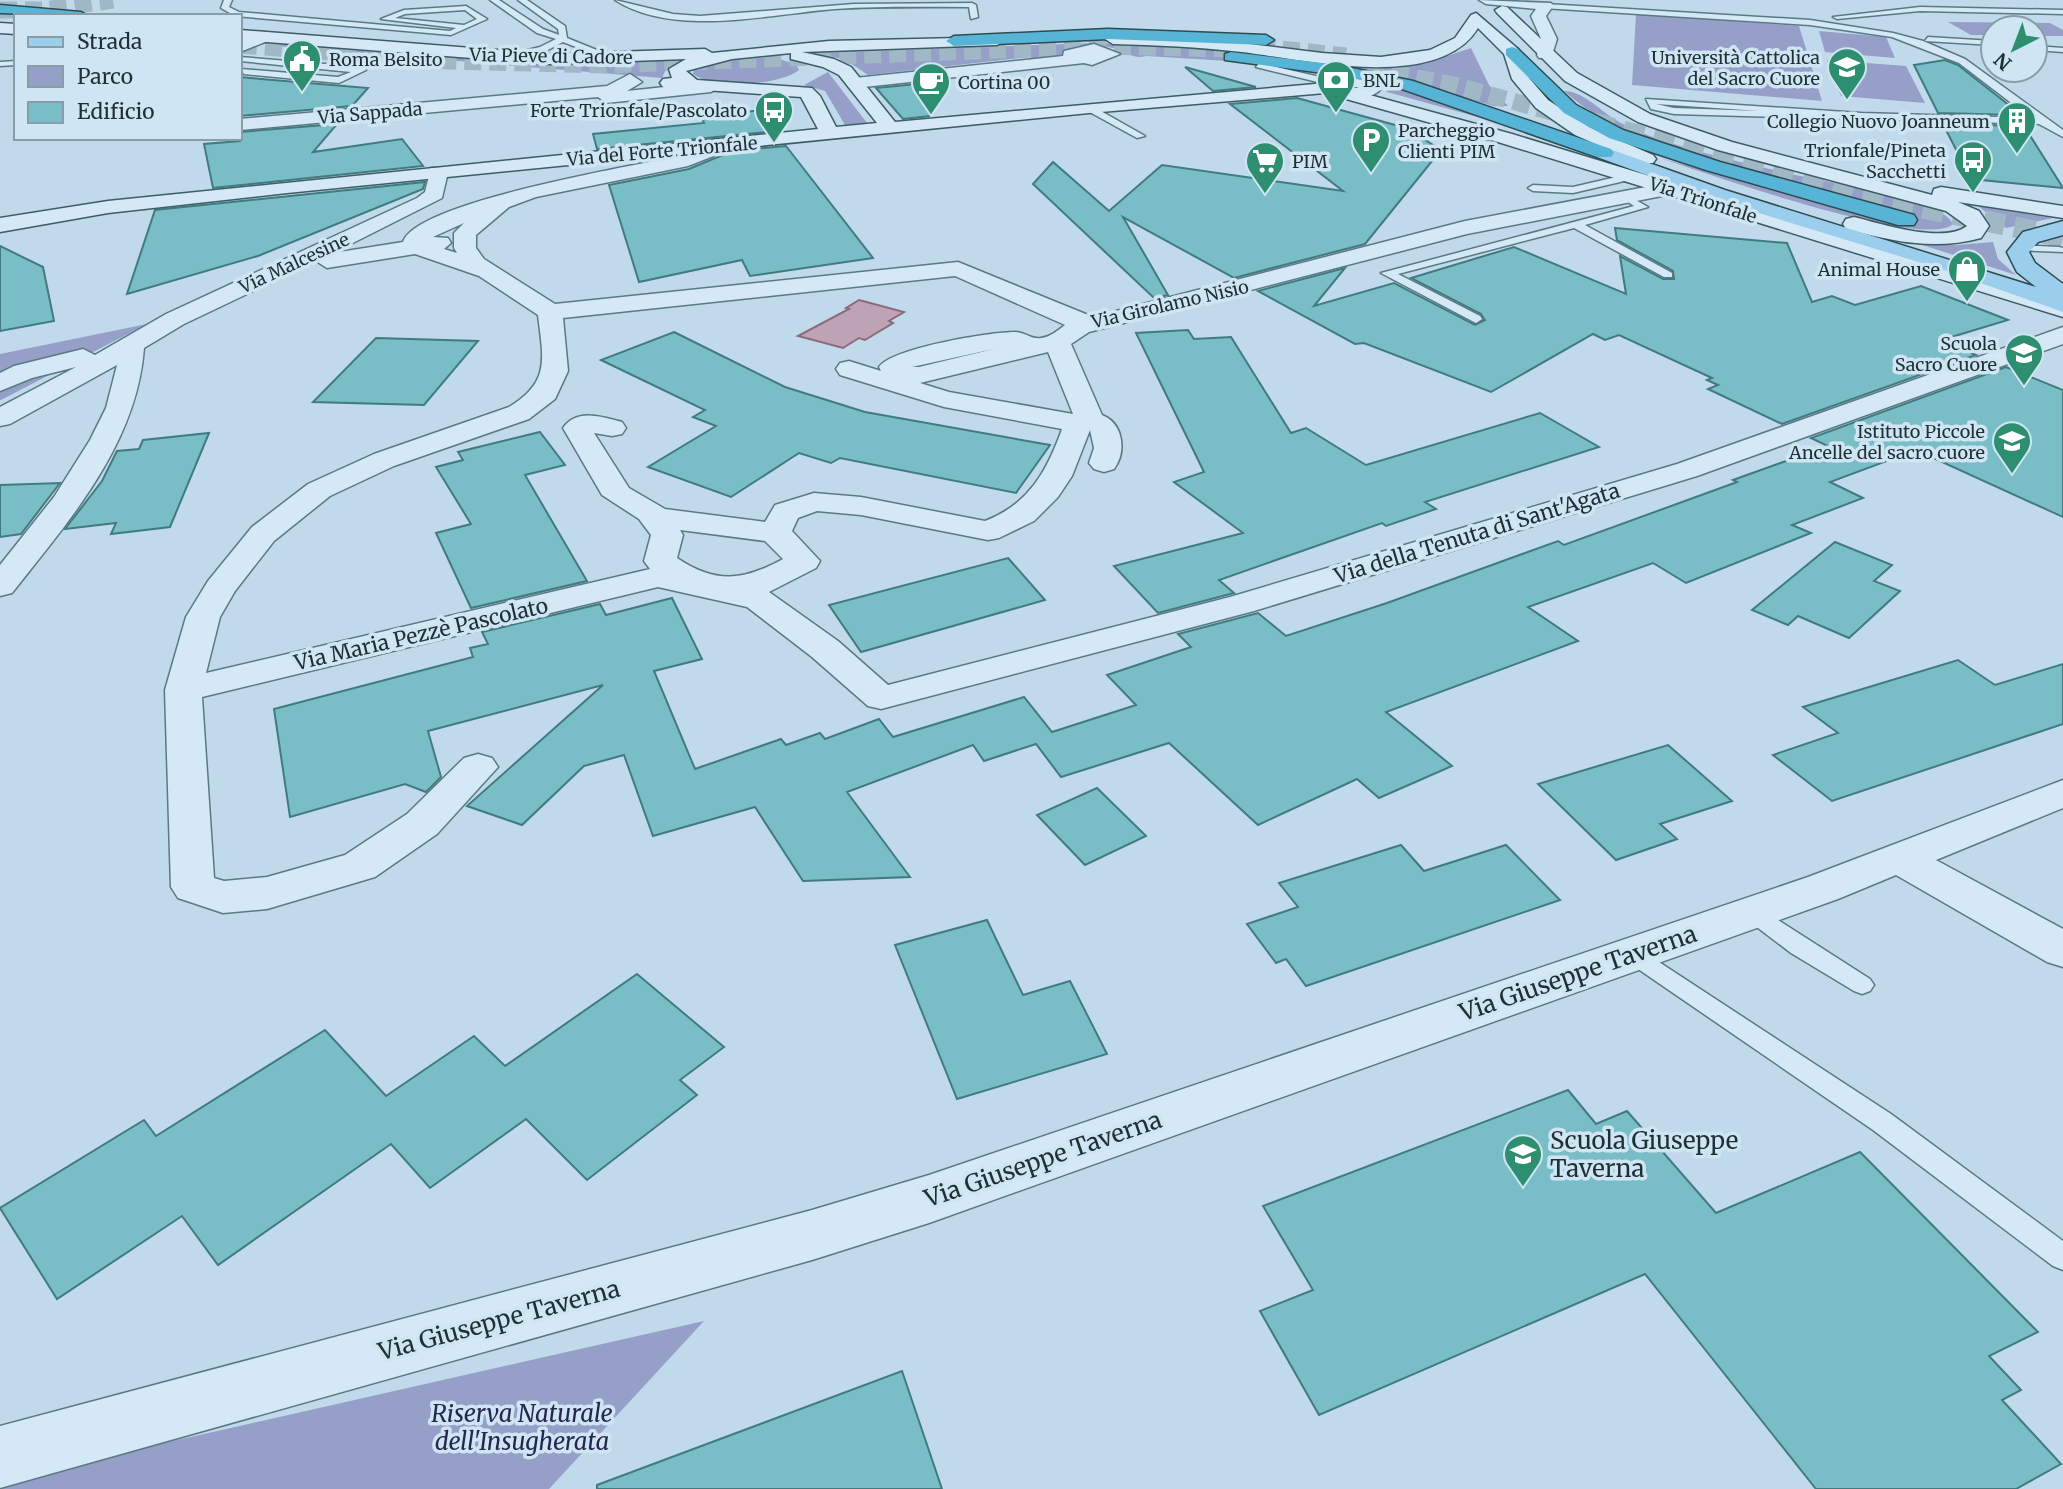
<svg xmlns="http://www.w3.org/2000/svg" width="2063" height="1489" font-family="Merriweather,serif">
	<rect width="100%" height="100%" fill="#c1daeb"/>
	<g fill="#969fc8">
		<path d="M 1636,14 L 1799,26 L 1822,101 L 1632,85 Z"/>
		<path d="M 1948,22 L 2050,23 L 2063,30 L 2063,36 L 2035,36 L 2035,28 L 1993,28 L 1993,35 L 1971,35 Z"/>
		<path d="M 1819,31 L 1886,37 L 1895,58 L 1825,52 Z"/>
		<path d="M 285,43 L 551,63 L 684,59 L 667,67 L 662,78 L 277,46 Z"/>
		<path d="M 1096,43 L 1181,45 L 1410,63 L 1441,58 L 1471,48 L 1489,85 L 1508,106 L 1494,106 L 1380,74 L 1232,55 L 1228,61 L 1146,56 C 1134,59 1130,54 1120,50 C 1104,44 1079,44 1064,50 L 1064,55 C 1056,62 1039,61 1029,57 L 868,75 L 846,60 L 817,53 Z"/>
		<path d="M 735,57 L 775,58 L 796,64 L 799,70 C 779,86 714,89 693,74 L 694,69 Z"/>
		<path d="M 1827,60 L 1906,66 L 1925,103 L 1841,96 Z"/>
		<path d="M 828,72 L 867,123 L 845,125 L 825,91 L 804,85 Z"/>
		<path d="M 1381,81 L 1514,127 L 1387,92 Z"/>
		<path d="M 1564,91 C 1582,91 1599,109 1614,119 C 1652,143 1737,161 1782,172 C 1812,180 1945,199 1953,224 C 1925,251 1703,172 1660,158 L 1825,204 L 1827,195 C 1744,170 1626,148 1564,91 Z"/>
		<path d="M 1978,206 L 2053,218 L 2006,228 Z"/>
		<path d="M 1913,242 L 1957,245 L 1993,242 L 1998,259 L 2016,275 Z"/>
		<path d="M 147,324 L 1,400 L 0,400 L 0,354 Z"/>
		<path d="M 704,1321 L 549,1489 L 0,1489 L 0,1480 Z"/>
	</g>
	<path fill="#bda3b3" stroke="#8a6b7d" stroke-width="2" d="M 859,300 L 904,312 L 889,321 L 893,323 L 865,340 L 859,338 L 843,348 L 798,336 L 849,309 L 846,308 Z"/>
	<g fill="#79bec7" stroke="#417b80" stroke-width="2">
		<path d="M 1945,60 L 1958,65 L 2010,106 L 2017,115 L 1938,113 L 1914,65 Z"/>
		<path d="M 1185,67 L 1256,87 L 1213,91 Z"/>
		<path d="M 240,77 L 261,79 L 368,88 L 352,106 L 240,116 Z"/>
		<path d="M 937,82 L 930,116 L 903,119 L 876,88 Z"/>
		<path d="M 1297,98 L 1406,128 L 1441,150 L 1365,244 L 1234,278 L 1123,217 L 1168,295 L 1154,298 L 1033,184 L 1053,162 L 1109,211 L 1162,165 L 1343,191 L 1230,104 Z"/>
		<path d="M 764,110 L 777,131 L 597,149 L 593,134 L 704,123 L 701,116 Z"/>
		<path d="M 337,124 L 313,152 L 402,139 L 423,166 L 213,188 L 204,144 L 240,141 L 240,132 Z"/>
		<path d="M 1943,124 L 2024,126 L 2063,188 L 1971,179 Z"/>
		<path d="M 786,146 L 873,258 L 750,276 L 742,260 L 639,282 L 609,185 L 689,169 L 732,151 Z"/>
		<path d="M 425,182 L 423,189 L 258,256 L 127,294 L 155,210 Z"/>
		<path d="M 1615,228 L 1787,243 L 1812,302 L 1832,296 L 1855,305 L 1921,286 L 2008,320 L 1945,339 L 1950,341 L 1945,342 L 1976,355 L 1782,424 L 1708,389 L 1718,385 L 1707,380 L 1712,378 L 1619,335 L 1605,340 L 1593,334 L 1491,392 L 1364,343 L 1355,344 L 1258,291 L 1345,268 L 1314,306 L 1394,283 L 1475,325 L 1485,320 L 1481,314 L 1411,278 L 1514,247 L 1626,294 L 1620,256 L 1663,279 L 1674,279 L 1673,271 L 1617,240 Z"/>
		<path d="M 0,246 L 43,267 L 54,321 L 0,331 Z"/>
		<path d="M 1188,330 L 1194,339 L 1231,337 L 1291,433 L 1306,428 L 1366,465 L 1540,413 L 1599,447 L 1425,502 L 1436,509 L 1386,526 L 1382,523 L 1219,580 L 1234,593 L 1158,613 L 1114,566 L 1243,533 L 1174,482 L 1204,472 L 1136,333 Z"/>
		<path d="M 674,332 L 785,387 L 865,412 L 1050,445 L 1016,493 L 840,458 L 831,463 L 799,453 L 731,497 L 648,467 L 716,426 L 693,417 L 705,410 L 601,360 Z"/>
		<path d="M 376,338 L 478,341 L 424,405 L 313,402 Z"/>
		<path d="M 2006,367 L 2063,390 L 2063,517 L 1916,450 L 1830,482 L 1863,498 L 1792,525 L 1811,533 L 1686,583 L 1653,563 L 1528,607 L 1578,641 L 1386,712 L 1452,766 L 1379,798 L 1357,779 L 1258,825 L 1169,743 L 1061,777 L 1036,744 L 984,761 L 973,745 L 847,792 L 910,877 L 803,881 L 755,807 L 653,836 L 624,755 L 584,766 L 522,825 L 467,806 L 603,685 L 428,731 L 441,777 L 426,792 L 405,784 L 290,817 L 274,709 L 473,657 L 470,648 L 488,644 L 482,632 L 600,604 L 606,615 L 672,598 L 702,659 L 654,671 L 695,769 L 781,739 L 786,745 L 820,733 L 825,739 L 879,719 L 893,737 L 1024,697 L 1052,732 L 1136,705 L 1107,675 L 1191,647 L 1178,634 L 1258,613 L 1286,636 L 1387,603 L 1558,541 L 1564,545 L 1737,482 L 1733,480 L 1828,446 L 1811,438 Z"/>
		<path d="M 540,432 L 565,465 L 525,475 L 587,581 L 471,608 L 436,533 L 471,524 L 436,467 L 463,460 L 458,452 Z"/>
		<path d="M 209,433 L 170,527 L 111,534 L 116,523 L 65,529 L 102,481 L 117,451 L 139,449 L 143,440 Z"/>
		<path d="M 60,483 L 21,534 L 0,537 L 0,485 Z"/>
		<path d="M 1835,542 L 1892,565 L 1874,581 L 1900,591 L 1849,638 L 1798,616 L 1788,625 L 1752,610 Z"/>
		<path d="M 1008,558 L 1045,600 L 861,652 L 829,605 Z"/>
		<path d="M 1958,660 L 1995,685 L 2063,664 L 2063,724 L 1832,801 L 1773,755 L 1838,733 L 1803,707 Z"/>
		<path d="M 1668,745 L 1732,801 L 1660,824 L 1677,839 L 1616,860 L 1538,784 Z"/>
		<path d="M 1097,788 L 1146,836 L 1085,865 L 1037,815 Z"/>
		<path d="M 1401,845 L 1424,871 L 1506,845 L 1560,900 L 1306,986 L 1286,959 L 1276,963 L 1247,924 L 1298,907 L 1279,883 Z"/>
		<path d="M 987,920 L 1023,995 L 1070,981 L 1107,1054 L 957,1099 L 895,945 Z"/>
		<path d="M 637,974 L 724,1047 L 680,1080 L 697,1095 L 587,1180 L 526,1119 L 430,1188 L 391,1144 L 218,1265 L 182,1216 L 57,1299 L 0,1208 L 144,1120 L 156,1136 L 325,1030 L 386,1096 L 474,1036 L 505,1066 Z"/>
		<path d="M 1568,1090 L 1596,1124 L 1627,1111 L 1716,1213 L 1860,1152 L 2038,1332 L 1989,1356 L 2021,1390 L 2002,1400 L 2061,1464 L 2016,1489 L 1816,1489 L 1645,1274 L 1319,1415 L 1260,1311 L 1313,1290 L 1263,1206 Z"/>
		<path d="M 902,1371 L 942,1489 L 597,1489 L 597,1485 Z"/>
	</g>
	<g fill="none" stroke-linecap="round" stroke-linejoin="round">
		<g stroke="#a0b8c6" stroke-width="17" stroke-dasharray="17 8" stroke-linecap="butt">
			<path d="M 0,10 L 45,10 L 113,0"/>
			<path d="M 1208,41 L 1346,56"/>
			<path d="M 240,45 L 448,61 L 605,65 L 1103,46 L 1231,49"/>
			<path d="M 1318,59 L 1454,85 L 1599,125"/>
		</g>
		<path stroke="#a0b8c6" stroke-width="21" stroke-dasharray="21 10" stroke-linecap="butt" d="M 1593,123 L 1846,192 L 2063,237"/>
		<defs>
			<g id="lane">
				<path d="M 224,0 L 232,0 L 229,7 L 239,12 L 450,31 L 456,28 L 381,19 L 404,10 L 466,6 L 487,19 L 451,35 L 235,16 L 221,8 ZM 465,10 L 477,19 L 464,25 L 395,18 L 405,14 Z"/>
				<path d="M 490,0 L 499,0 L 543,29 L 559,35 L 558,29 L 518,0 L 527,0 L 565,26 L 567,38 L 619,59 L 612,61 L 563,42 L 546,51 L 507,59 L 507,55 L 540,47 L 556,39 L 537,33 Z"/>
				<path d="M 615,0 L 673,14 L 700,16 L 854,4 L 972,3 L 976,5 L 978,17 L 971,19 L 969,7 C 924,7 880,6 835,9 C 770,14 674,38 615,0 Z"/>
				<path d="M 1546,4 L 1810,20 L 1893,33 L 1923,41 L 1965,59 L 2063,130 L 2063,137 L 2039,124 L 1674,114 L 1651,109 L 1646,99 L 1861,113 L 2031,118 L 1959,63 L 1892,37 L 1810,25 L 1543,8 ZM 1656,104 L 1760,111 L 1674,108 Z"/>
				<path d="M 1920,7 L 2063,10 L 2063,14 L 1920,11 L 1837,19 L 1833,17 Z"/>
				<path d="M 1928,37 L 1993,41 L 1993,45 L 1925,41 Z"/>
				<path d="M 2035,46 L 2063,48 L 2063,52 L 2035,50 Z"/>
				<path d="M 240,57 L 362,67 L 366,70 L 339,83 L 244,74 L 241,69 L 338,77 L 351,72 L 240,61 Z"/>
				<path d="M 16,61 L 16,65 L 0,66 L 0,62 Z"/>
				<path d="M 1259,63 L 1333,80 L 1334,82 L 1330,85 L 1256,67 Z"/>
				<path d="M 1086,106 L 1092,106 L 1145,136 L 1137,138 L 1086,110 Z"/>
				<path d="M 1629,174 L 1633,175 L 1633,179 L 1573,193 L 1533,191 L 1528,188 L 1533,185 L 1573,187 Z"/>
				<path d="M 1627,195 L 1648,207 L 1585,225 L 1672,273 L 1672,277 L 1664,277 L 1574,228 L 1398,274 L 1480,316 L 1482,319 L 1476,323 L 1381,273 L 1634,206 L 1622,198 Z"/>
				<path d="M 2019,245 L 2059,247 L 2063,248 L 2063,252 L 2015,250 L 2015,246 Z"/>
				<path d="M 1753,904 L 1870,979 L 1874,985 L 1870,991 L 1862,994 L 1854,991 L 1791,953 L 1745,918 L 1742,912 L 1745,906 Z"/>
				<path d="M 1633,945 L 1891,1114 L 2063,1241 L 2063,1270 L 2053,1266 L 1873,1130 L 1625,960 L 1622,954 L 1625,948 Z"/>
			</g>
			<g id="street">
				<path d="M 1479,0 L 1551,3 L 1553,6 L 1546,16 L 1557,39 L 1551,58 L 1539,58 L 1537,55 L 1541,39 L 1531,16 L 1536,9 L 1486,4 Z"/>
				<path d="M 264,32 L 270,34 L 270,40 L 240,52 L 240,41 Z"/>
				<path d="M 1094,44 L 1120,54 L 1092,65 L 1084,63 L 855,88 L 846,83 L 855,78 L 1063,56 L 1064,51 Z"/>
				<path d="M 630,74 L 642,82 L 627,91 L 711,82 L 720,87 L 711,92 L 606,103 L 598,97 L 240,130 L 240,119 L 607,86 Z"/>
				<path d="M 1344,76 L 1368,79 L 1382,88 C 1372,100 1345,104 1333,93 L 1342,88 L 1359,88 L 1356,87 L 1335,87 L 1326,93 L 1317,88 L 1320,80 Z"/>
				<path d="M 724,139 L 734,145 L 731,149 L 688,166 L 536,197 L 509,207 L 476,235 L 476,248 L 484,259 L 555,304 L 958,262 L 1093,317 L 1465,221 L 1667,183 L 1677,189 L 1667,195 L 1467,234 L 1089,332 L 1071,344 L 1102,415 C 1123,423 1127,451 1114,469 L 1104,472 L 1094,469 L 1089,463 L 1094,448 L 1090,430 L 1072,476 L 1058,497 L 1034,521 L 999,538 L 988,540 L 861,515 L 817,511 L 798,518 L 792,531 L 820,561 L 816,568 L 769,592 L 838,641 L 888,685 L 1230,597 L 1677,464 L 2063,327 L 2063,344 L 1697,476 L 1254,611 L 881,709 L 868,706 L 812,657 L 747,607 L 658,587 L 202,697 L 214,878 L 224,881 L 267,877 L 345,855 L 407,814 L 464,758 L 478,754 L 492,758 L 498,767 L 437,834 L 375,877 L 267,909 L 223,913 L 178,898 L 171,887 L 165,690 L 186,617 L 208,581 L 252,527 L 308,484 L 374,454 L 509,407 C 551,382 543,358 538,315 L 479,276 L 415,254 L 327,268 L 316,261 L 184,324 L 144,348 C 137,444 69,521 12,593 L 0,596 L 0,565 L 54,497 L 90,440 L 106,408 L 117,365 L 10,424 L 0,426 L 0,407 L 76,367 L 32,378 L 0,391 L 0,373 L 14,366 L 83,349 L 95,355 L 166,314 L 417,198 L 425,192 L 431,168 L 445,168 L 448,172 L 442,198 L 333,253 L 403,242 C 415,202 634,166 679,156 C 694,152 708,143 724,139 ZM 464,223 L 454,233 L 454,248 L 457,253 L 444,249 L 451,243 L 448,238 L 433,237 ZM 955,276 L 1065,325 C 1057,331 1050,337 1041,338 C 1032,340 1025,332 1015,332 C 990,332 892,348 879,367 L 881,371 L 849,361 L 840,363 L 836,369 L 840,375 L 944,407 L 1062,429 C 1047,471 1029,504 985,521 L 861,497 L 814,493 L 775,505 L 765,522 L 665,509 L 629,488 L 594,433 L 612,436 L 622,434 L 626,428 L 622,422 C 602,417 577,408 563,428 L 602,495 L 639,519 L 651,535 L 644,561 L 650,569 L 206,673 L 220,617 L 235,591 L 274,541 L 330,496 L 394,466 L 529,419 L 555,399 L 568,371 L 563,318 ZM 1002,347 L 919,367 L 912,367 L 998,348 ZM 1048,352 L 1073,414 L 949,392 L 920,383 ZM 680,530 L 765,541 L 783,559 C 743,581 716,584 677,558 L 683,535 Z"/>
				<path d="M 2063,780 L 2063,808 L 1936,860 L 2063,929 L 2063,967 L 2047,962 L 1896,875 L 1838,899 L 929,1223 L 812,1260 L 0,1488 L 0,1426 L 812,1210 L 929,1175 L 1808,877 Z"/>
			</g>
			<g id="secondary">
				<path d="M 1502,6 L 1507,7 L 1577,73 L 1650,114 L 1732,142 L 1932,195 L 1934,189 L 1941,187 L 2063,206 L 2063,218 L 1958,202 L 1979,211 L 1989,226 L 1981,238 C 1934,251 1892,241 1846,229 L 1843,224 L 1846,219 L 1854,217 C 1882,224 1943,244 1967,226 L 1946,211 L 1718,150 L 1638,122 L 1565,81 L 1497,13 L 1495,10 Z"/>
				<path d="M 1476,13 L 1518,49 L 1529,78 L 1548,100 L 1589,127 L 1653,155 L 1656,159 L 1653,163 L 1639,163 L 1575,135 L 1536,108 L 1512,79 L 1504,54 L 1478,28 C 1438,93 1302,59 1241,52 C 1198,47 1156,45 1113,44 L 1105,39 L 1113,34 L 1209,39 L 1322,53 L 1381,57 L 1430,50 L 1455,38 L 1471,15 Z"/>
				<path d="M 0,23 L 16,24 L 16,34 L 0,33 Z"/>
				<path d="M 240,30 L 549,54 L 705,49 L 712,53 L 829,41 L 1003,37 L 1005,40 L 997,45 L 802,52 L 834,59 L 851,67 L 895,122 L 1326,83 L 1512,134 L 2063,302 L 2063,317 L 1498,142 L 1325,93 L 1089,113 L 287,193 L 108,213 L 0,232 L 0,218 L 108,201 L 818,129 L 801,97 L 663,87 L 660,83 L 663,79 L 672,78 L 669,69 L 686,59 L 549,64 L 240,40 ZM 791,53 L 791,59 L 823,67 L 839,75 L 877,123 L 836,127 L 820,96 L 812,88 L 697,80 L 686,71 L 732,59 Z"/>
			</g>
			<path id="primary" d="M 1604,147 L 1725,190 L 2036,287 L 2017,272 L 2007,252 L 2023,232 L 2063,221 L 2063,235 L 2038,242 L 2029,252 L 2035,263 L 2063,284 L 2063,312 L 1941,269 L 1710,198 L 1597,157 L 1594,153 Z"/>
			<g id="highway">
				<path d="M 0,5 L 81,12 L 88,16 L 0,13 Z"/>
				<path d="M 1108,29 L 1266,35 L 1274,40 L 1266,45 L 1108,39 L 954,46 L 946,41 L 954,36 Z"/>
				<path d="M 1512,47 L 1518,49 L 1576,105 L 1623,130 L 1720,162 L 1914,215 L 1917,220 L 1914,225 L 1898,225 L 1706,170 L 1609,138 L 1564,113 L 1506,55 L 1506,49 Z"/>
				<path d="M 1231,52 L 1338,65 L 1413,81 L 1611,149 L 1614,153 L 1611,157 L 1597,157 L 1402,89 L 1338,75 L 1225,60 L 1225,54 Z"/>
			</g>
		</defs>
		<use href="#lane" stroke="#5a7a83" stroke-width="3"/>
		<use href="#street" stroke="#5a7a83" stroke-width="3"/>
		<use href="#secondary" stroke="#3d5d65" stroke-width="3"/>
		<use href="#primary" stroke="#2e4b51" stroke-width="3"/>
		<use href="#highway" stroke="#2e4b51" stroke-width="3"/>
		<use href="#lane" fill="#d4e8f6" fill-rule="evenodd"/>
		<use href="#street" fill="#d4e8f6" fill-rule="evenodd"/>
		<use href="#secondary" fill="#d4e8f6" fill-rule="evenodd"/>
		<use href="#primary" fill="#9bcdec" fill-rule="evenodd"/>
		<use href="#highway" fill="#56b5d6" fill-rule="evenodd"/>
	</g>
	<defs>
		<symbol id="civic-pin" viewBox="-11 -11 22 30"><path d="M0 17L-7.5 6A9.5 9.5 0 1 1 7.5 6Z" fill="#2e8e70" stroke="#d0e5f3"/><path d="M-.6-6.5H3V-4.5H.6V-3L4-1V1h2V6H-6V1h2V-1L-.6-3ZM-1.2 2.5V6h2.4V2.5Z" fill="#fff"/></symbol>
		<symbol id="university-pin" viewBox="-11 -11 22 30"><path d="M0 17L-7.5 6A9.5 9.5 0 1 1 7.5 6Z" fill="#2e8e70" stroke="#d0e5f3"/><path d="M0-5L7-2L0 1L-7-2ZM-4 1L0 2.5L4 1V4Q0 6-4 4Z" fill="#fff"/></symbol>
		<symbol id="bank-pin" viewBox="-11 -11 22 30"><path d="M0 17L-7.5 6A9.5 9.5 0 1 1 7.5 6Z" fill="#2e8e70" stroke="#d0e5f3"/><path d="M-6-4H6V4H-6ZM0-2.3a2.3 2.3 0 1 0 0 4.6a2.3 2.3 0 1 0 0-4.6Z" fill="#fff"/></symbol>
		<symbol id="cafe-pin" viewBox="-11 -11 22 30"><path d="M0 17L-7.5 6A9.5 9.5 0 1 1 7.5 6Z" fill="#2e8e70" stroke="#d0e5f3"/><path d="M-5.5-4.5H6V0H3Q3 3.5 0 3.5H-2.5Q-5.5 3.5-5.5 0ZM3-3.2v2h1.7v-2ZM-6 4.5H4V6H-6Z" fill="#fff"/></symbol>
		<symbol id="bus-pin" viewBox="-11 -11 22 30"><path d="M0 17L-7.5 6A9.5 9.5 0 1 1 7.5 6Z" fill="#2e8e70" stroke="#d0e5f3"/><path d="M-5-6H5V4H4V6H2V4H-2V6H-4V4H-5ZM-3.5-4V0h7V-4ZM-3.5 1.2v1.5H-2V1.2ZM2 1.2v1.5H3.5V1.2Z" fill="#fff"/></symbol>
		<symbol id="building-pin" viewBox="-11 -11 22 30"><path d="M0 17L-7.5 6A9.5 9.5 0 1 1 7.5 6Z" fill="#2e8e70" stroke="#d0e5f3"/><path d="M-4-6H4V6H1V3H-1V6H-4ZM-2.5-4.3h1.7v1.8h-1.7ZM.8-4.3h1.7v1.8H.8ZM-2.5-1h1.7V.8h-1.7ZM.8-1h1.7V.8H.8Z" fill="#fff"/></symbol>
		<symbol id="parking-pin" viewBox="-11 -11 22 30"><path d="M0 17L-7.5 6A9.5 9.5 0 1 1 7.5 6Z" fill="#2e8e70" stroke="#d0e5f3"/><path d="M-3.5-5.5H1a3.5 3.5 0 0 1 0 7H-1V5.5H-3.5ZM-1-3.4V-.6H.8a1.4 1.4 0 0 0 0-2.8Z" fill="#fff"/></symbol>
		<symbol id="supermarket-pin" viewBox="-11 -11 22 30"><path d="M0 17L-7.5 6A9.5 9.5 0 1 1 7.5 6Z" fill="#2e8e70" stroke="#d0e5f3"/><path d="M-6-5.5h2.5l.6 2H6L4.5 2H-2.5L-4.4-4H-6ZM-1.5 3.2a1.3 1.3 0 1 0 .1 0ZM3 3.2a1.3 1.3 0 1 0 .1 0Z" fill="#fff"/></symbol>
		<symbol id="shop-pin" viewBox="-11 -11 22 30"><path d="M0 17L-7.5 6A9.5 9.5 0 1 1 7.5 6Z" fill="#2e8e70" stroke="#d0e5f3"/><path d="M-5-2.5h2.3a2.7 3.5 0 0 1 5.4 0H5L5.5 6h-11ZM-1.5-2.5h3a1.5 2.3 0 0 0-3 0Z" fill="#fff"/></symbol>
		<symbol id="school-pin" viewBox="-11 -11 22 30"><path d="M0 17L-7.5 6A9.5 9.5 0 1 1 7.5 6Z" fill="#2e8e70" stroke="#d0e5f3"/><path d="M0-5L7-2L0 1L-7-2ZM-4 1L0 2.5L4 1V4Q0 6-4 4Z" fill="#fff"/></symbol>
	</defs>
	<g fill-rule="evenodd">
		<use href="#civic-pin" x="280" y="37" width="44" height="60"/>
		<use href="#university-pin" x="1825" y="45" width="44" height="60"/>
		<use href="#bank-pin" x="1314" y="58" width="44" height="60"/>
		<use href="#cafe-pin" x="909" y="60" width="44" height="60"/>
		<use href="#bus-pin" x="752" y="88" width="44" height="60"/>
		<use href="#building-pin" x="1995" y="99" width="44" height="60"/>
		<use href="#parking-pin" x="1349" y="118" width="44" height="60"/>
		<use href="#bus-pin" x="1951" y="138" width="44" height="60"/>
		<use href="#supermarket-pin" x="1243" y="139" width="44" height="60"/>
		<use href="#shop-pin" x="1945" y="247" width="44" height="60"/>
		<use href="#school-pin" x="2002" y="331" width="44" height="60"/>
		<use href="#school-pin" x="1990" y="419" width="44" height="60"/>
		<use href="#school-pin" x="1501" y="1132" width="44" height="60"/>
	</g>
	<g text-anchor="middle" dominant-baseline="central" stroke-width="7" stroke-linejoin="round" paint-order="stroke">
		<g font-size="18" fill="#1d3033" stroke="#d0e5f3">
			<text transform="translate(551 56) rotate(1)">Via Pieve di Cadore</text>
			<text transform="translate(370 113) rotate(-5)">Via Sappada</text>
			<text transform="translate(662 151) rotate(-5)">Via del Forte Trionfale</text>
			<text transform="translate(1703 200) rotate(18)">Via Trionfale</text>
			<text transform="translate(294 263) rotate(-25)">Via Malcesine</text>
			<text transform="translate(1170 304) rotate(-13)">Via Girolamo Nisio</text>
		</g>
		<g font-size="18" fill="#1d3033" stroke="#d0e5f3" text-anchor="end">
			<text x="1820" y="57">Università Cattolica<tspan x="1820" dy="21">del Sacro Cuore</tspan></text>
			<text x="329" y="59" text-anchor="start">Roma Belsito</text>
			<text x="1363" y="80" text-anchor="start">BNL</text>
			<text x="958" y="82" text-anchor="start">Cortina 00</text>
			<text x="747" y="110">Forte Trionfale/Pascolato</text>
			<text x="1990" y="121">Collegio Nuovo Joanneum</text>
			<text x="1398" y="130" text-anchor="start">Parcheggio<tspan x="1398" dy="21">Clienti PIM</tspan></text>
			<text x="1946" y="150">Trionfale/Pineta<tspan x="1946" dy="21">Sacchetti</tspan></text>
			<text x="1292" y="161" text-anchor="start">PIM</text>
			<text x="1940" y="269">Animal House</text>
			<text x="1997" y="343">Scuola<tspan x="1997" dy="21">Sacro Cuore</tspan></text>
			<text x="1985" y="431">Istituto Piccole<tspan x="1985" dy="21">Ancelle del sacro cuore</tspan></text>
		</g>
		<g font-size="21" fill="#1d3033" stroke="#d0e5f3">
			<text transform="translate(1477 533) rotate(-17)">Via della Tenuta di Sant'Agata</text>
			<text transform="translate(421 634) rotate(-13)">Via Maria Pezzè Pascolato</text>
		</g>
		<g font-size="24" fill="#1d3033" stroke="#d0e5f3">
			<text transform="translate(1578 973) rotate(-19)">Via Giuseppe Taverna</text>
			<text transform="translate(1043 1159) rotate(-19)">Via Giuseppe Taverna</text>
			<text transform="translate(499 1320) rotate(-15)">Via Giuseppe Taverna</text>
		</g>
		<g font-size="24" fill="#1d3033" stroke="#d0e5f3" text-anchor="start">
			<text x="1550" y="1140">Scuola Giuseppe<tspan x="1550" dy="28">Taverna</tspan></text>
		</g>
		<g font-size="24" font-style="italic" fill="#25274f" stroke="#d0e5f3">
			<text x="522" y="1413">Riserva Naturale<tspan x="522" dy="28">dell'Insugherata</tspan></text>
		</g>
	</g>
	<rect x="14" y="14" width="228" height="126" fill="#d0e5f3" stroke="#889da6" stroke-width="2"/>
	<rect x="28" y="37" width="35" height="10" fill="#9bcdec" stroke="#889da6" stroke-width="2"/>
	<text x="77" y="49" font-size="21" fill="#1d3033">Strada</text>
	<rect x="28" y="66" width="35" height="21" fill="#969fc8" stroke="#889da6" stroke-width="2"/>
	<text x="77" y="84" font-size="21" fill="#1d3033">Parco</text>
	<rect x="28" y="102" width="35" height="21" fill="#79bec7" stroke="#889da6" stroke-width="2"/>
	<text x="77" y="119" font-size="21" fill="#1d3033">Edificio</text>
	<g transform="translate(2014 49) rotate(222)"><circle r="33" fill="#d0e5f3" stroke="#889da6" stroke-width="2"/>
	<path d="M0-5L12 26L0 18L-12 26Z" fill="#2e8e70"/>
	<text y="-10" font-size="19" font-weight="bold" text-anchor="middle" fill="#1d3033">N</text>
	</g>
</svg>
